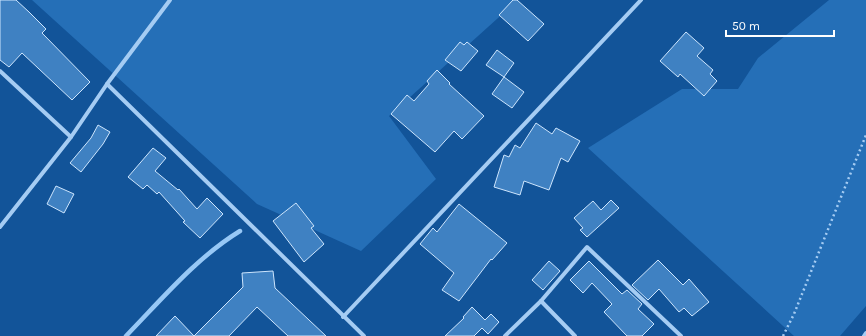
<svg xmlns="http://www.w3.org/2000/svg" width="866" height="336" font-family="Karla,sans-serif">
	<rect width="100%" height="100%" fill="#125499"/>
	<g fill="#256fb7">
		<path d="M 32,0 L 518,0 L 389,116 L 436,179 L 361,251 L 257,204 Z"/>
		<path d="M 829,0 L 866,0 L 866,306 L 840,336 L 794,336 L 588,148 L 682,89 L 738,89 L 758,58 Z"/>
	</g>
	<g fill="none" stroke-linecap="round" stroke-linejoin="round">
		<path stroke="#97c8f6" stroke-width="4.5" d="M 126,336 C 162,299 196,258 240,231"/>
	</g>
	<g fill="#3f81c2" stroke="#cde5fd">
		<path d="M 0,0 L 16,0 L 29,12 L 46,29 L 42,33 L 90,82 L 72,100 L 22,53 L 9,67 L 0,60 Z"/>
		<path d="M 513,0 L 517,0 L 544,24 L 528,41 L 499,15 Z"/>
		<path d="M 686,32 L 704,48 L 697,56 L 713,70 L 710,74 L 717,81 L 704,96 L 680,74 L 678,77 L 660,61 Z"/>
		<path d="M 460,42 L 464,45 L 467,42 L 478,51 L 461,71 L 445,60 Z"/>
		<path d="M 497,50 L 514,63 L 504,77 L 486,65 Z"/>
		<path d="M 437,70 L 450,83 L 449,84 L 484,116 L 462,139 L 454,131 L 435,152 L 391,114 L 407,95 L 414,101 L 429,84 L 427,81 Z"/>
		<path d="M 504,77 L 524,92 L 512,108 L 492,94 Z"/>
		<path d="M 536,123 L 552,134 L 556,128 L 580,141 L 568,162 L 561,158 L 549,190 L 524,181 L 520,195 L 494,187 L 504,155 L 509,157 L 515,145 L 520,148 Z"/>
		<path d="M 98,125 L 110,132 L 103,144 L 81,172 L 70,163 L 91,138 Z"/>
		<path d="M 153,148 L 166,158 L 155,171 L 178,190 L 179,189 L 197,209 L 207,198 L 223,214 L 200,238 L 183,222 L 185,221 L 159,192 L 157,194 L 147,185 L 143,189 L 128,177 Z"/>
		<path d="M 56,186 L 74,194 L 64,213 L 47,204 Z"/>
		<path d="M 611,200 L 619,208 L 587,237 L 580,230 L 583,228 L 574,218 L 593,201 L 601,210 Z"/>
		<path d="M 296,203 L 314,226 L 311,228 L 324,244 L 304,262 L 273,221 Z"/>
		<path d="M 459,204 L 507,243 L 492,260 L 491,259 L 459,301 L 442,290 L 454,273 L 420,244 L 433,228 L 437,232 Z"/>
		<path d="M 658,260 L 683,285 L 689,279 L 709,302 L 692,316 L 684,308 L 679,312 L 659,289 L 648,300 L 632,285 Z"/>
		<path d="M 549,261 L 560,271 L 543,290 L 532,280 Z"/>
		<path d="M 589,261 L 622,294 L 627,290 L 642,304 L 638,309 L 654,324 L 642,336 L 627,336 L 604,312 L 612,304 L 592,283 L 583,293 L 570,280 Z"/>
		<path d="M 273,271 L 275,288 L 326,336 L 288,336 L 257,307 L 229,336 L 156,336 L 175,316 L 194,336 L 243,287 L 242,273 Z"/>
		<path d="M 472,307 L 485,320 L 491,314 L 499,322 L 488,334 L 482,328 L 474,336 L 445,336 L 464,318 L 463,317 Z"/>
	</g>
	<g fill="none" stroke-linecap="round" stroke-linejoin="round">
		<path stroke="#a5ccf3" stroke-width="2.5" stroke-dasharray="2 3" stroke-linecap="butt" d="M 783,336 L 794,314 L 866,135"/>
		<g stroke="#a5ccf3" stroke-width="4">
			<path d="M 0,71 L 71,137"/>
			<path d="M 107,84 L 364,336"/>
			<path d="M 0,227 L 71,137 L 107,84 L 170,0"/>
			<path d="M 541,301 L 575,336"/>
			<path d="M 343,317 L 641,0"/>
			<path d="M 505,336 L 541,301 L 587,247 L 681,336"/>
			<path d="M 864,336 L 866,333"/>
		</g>
	</g>
	<path d="M726 30v6h108v-6" fill="none" stroke="#ffffff" stroke-width="2"/>
	<text x="732" y="30" font-size="12" fill="#ffffff" stroke="#125499" stroke-width="3" paint-order="stroke">50 m</text>
</svg>
